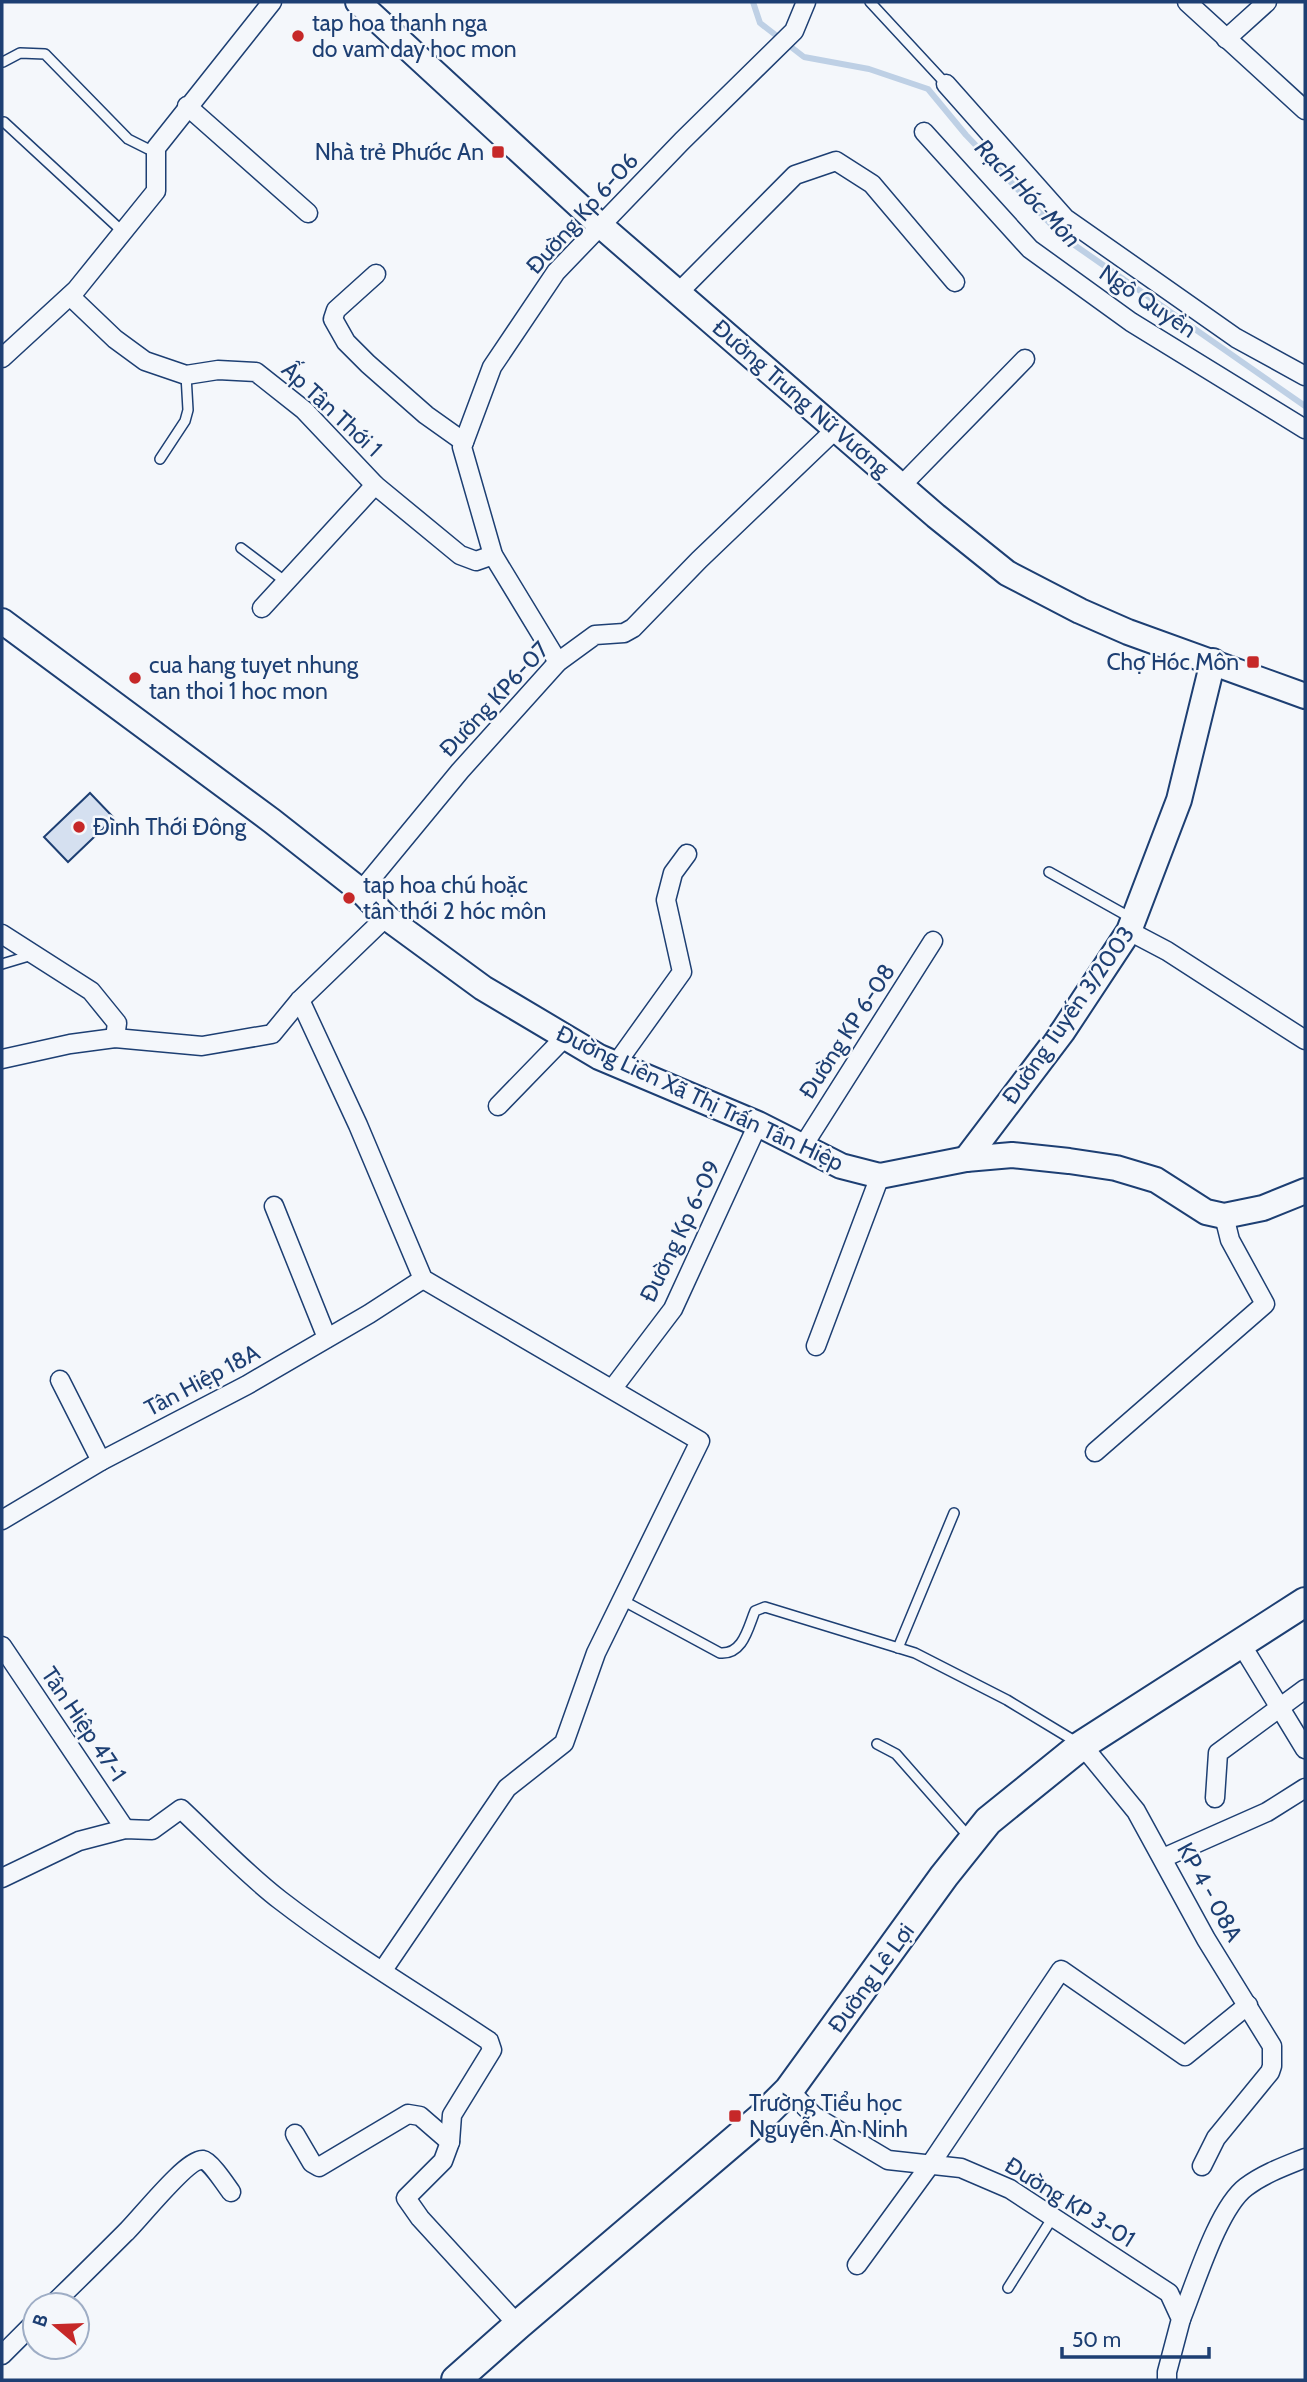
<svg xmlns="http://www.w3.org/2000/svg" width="1307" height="2382" font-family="Cabin,sans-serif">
	<rect width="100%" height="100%" fill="#f4f7fb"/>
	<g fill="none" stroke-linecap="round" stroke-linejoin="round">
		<path stroke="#bed0e5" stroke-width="6" d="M 753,2 L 760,23 L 804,57 L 869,69 L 928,89 L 966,135 L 1063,237 L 1305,406"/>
	</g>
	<path fill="#d5e0f0" stroke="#1d3f73" stroke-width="2" d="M 90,793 L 114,818 L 68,862 L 44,837 Z"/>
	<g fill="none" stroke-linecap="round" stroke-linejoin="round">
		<defs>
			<g id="lane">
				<path d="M 870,2 L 946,84"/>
				<path d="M 3,62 L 20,53 L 45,54 L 128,139 L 148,149 L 156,148"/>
				<path d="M 4,122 L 123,232"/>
				<path d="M 160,459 L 185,421 L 188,410 L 186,375"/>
				<path d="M 241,548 L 286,582"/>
				<path d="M 1049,872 L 1133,919"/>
				<path d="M 2,964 L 32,955"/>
				<path d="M 622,1600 L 720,1653 C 743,1655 748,1628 755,1611 L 765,1607 L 915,1653 L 1007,1700 L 1078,1743"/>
				<path d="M 898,1648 L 954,1513"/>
				<path d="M 877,1744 L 896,1754 L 969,1837"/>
				<path d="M 1008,2288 L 1053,2217"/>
			</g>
			<g id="street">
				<path d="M 1187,2 L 1305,110"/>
				<path d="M 1226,39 L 1267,2"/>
				<path d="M 946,84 L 1065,218 L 1236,338 L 1305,376"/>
				<path d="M 187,106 L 308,213"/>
				<path d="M 924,132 L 1030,249 L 1131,322 L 1305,429"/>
				<path d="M 376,274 L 336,310 L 333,319 L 346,342 L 368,364 L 426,415 L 464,442"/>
				<path d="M 679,292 L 795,175 L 836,161 L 872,184 L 955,282"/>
				<path d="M 70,296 L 115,339 L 145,361 L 186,375 L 218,370 L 256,372 L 304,410 L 375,485 L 460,555 L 476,561 L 493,555"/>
				<path d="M 2,358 L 76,290 L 156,191 L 156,148 L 272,2"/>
				<path d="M 902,485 L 1025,359"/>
				<path d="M 262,608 L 375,485"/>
				<path d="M 558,662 L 493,555 L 462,447 L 464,442 L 492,367 L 556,272 L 682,141 L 794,31 L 806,2"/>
				<path d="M 361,891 L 460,771 L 558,662 L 595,635 L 624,633 L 633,628 L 699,560 L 837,428"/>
				<path d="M 1129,931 L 1167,951 L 1305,1040"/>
				<path d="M 2,934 L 91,991 L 117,1023 L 115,1038"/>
				<path d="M 300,1000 L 358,1125 L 423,1279 L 700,1441 L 596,1653 L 564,1743 L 507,1788 L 383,1970"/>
				<path d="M 2,1059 L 70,1044 L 115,1038 L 202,1046 L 272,1034 L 300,1000 L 386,917"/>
				<path d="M 616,1064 L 682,972 L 666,900 L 673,873 L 687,854"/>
				<path d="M 498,1106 L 565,1037"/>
				<path d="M 803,1146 L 933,941"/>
				<path d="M 274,1206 L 327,1338"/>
				<path d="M 816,1346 L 880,1176"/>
				<path d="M 60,1380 L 101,1461"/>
				<path d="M 613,1388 L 673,1309 L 758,1124"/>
				<path d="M 1095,1452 L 1265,1304 L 1230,1240 L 1224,1216"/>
				<path d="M 2,1520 L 101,1461 L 247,1385 L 369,1314 L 423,1279"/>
				<path d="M 1241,1644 L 1305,1749"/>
				<path d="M 2,1646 L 125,1829"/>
				<path d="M 1082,1745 L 1136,1811 L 1206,1939 L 1272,2046 L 1272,2066 L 1270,2072 L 1216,2138 L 1202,2166"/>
				<path d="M 1215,1798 L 1218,1753 L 1305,1689"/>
				<path d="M 1163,1858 L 1267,1812 L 1305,1788"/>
				<path d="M 2,1878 L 79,1841 L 125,1829 L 152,1830 L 181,1809 C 213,1839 245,1873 280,1900 C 346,1951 419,1994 489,2041 L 492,2050 L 452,2115 L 450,2142 L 443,2161 L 406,2198 L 420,2218 L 518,2325"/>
				<path d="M 789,2090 L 814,2116 L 888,2160 L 961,2168 L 1010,2189 L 1169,2293 L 1181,2319 L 1167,2372 L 1167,2380"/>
				<path d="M 295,2134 L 312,2163 L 319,2167 L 408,2114 L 420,2116 L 450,2142"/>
				<path d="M 857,2265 L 930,2165 L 1061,1970 L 1185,2056 L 1248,2005"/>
				<path d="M 52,2305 C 77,2281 101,2257 125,2233 C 138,2221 187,2158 203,2160 C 210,2161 226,2185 231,2192"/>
				<path d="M 1181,2319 C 1195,2285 1218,2208 1246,2187 C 1263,2174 1285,2166 1305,2158"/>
				<path d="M 2,2355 L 35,2322"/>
			</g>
			<g id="secondary">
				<path d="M 358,2 L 600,225 L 936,516 L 1007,573 L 1080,611 L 1128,632 L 1305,696"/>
				<path d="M 2,621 L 272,821 L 361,891 L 386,917 L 483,988 L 599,1057 L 758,1124 L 841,1166 L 880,1176 L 966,1159 L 1012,1155 L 1069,1161 L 1116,1168 L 1156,1180 L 1206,1212 L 1224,1216 L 1263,1208 L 1305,1191"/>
				<path d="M 966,1159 L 1063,1031 L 1129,931 L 1179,800 L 1213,661"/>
			</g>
			<path id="primary" d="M 456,2380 L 518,2325 L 761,2118 L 789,2090 L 944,1876 L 988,1821 L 1082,1745 L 1305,1602"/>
		</defs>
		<use href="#lane" stroke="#1d3f73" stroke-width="12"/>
		<use href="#street" stroke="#1d3f73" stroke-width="21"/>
		<use href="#secondary" stroke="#1d3f73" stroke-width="28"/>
		<use href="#primary" stroke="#1d3f73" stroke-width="32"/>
		<use href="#lane" stroke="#f4f7fb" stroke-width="9"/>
		<use href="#street" stroke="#f4f7fb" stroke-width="18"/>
		<use href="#secondary" stroke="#f4f7fb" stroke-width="24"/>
		<use href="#primary" stroke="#f4f7fb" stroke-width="28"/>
	</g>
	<g fill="#c62828" stroke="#f4f7fb" stroke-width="2.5">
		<circle cx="298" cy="36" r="7"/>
		<rect x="491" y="145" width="14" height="14" rx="3.5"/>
		<rect x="1246" y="655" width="14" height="14" rx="3.5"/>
		<circle cx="135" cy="678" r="7"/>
		<circle cx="79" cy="827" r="7"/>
		<circle cx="349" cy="898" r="7"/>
		<rect x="728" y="2109" width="14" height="14" rx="3.5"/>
	</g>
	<g text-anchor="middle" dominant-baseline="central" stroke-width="5" stroke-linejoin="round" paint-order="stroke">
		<g font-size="23" fill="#1d3f73" stroke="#f4f7fb" text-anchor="start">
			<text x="312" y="23">tap hoa thanh nga<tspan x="312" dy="26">do vam day hoc mon</tspan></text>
			<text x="484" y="152" text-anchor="end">Nhà trẻ Phước An</text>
			<text x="1239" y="662" text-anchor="end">Chợ Hóc Môn</text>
			<text x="149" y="665">cua hang tuyet nhung<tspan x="149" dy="26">tan thoi 1 hoc mon</tspan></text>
			<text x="93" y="827">Đình Thới Đông</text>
			<text x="363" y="885">tap hoa chú hoặc<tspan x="363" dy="26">tân thới 2 hóc môn</tspan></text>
			<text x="749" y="2103">Trường Tiểu học<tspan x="749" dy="26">Nguyễn An Ninh</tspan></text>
		</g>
		<g font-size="23" fill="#1d3f73" stroke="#f4f7fb">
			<text transform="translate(582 213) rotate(-48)">Đường Kp 6-06</text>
			<text transform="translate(1148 301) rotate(34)">Ngô Quyền</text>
			<text transform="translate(801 398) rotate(41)">Đường Trưng Nữ Vương</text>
			<text transform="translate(332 409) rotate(43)">Ấp Tân Thới 1</text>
			<text transform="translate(494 699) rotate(-47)">Đường KP6-07</text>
			<text transform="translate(1068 1015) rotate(-55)">Đường Tuyến 3/2003</text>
			<text transform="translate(847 1031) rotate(-57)">Đường KP 6-08</text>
			<text transform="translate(700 1098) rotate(25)">Đường Liên Xã Thị Trấn Tân Hiệp</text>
			<text transform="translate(680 1231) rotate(-64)">Đường Kp 6-09</text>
			<text transform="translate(202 1380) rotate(-28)">Tân Hiệp 18A</text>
			<text transform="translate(84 1724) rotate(56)">Tân Hiệp 47-1</text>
			<text transform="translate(1210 1892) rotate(61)">KP 4 - 08A</text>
			<text transform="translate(871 1978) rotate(-54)">Đường Lê Lợi</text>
			<text transform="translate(1070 2202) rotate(32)">Đường KP 3-01</text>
		</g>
		<g font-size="24" font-style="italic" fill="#1d3f73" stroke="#f4f7fb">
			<text transform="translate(1028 193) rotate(46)">Rạch Hóc Môn</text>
		</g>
	</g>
	<rect width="1307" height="2382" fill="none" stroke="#1d3f73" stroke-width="7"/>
	<g transform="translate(56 2326) rotate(289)"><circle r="33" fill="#f4f7fb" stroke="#9eadc5" stroke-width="2"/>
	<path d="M0-5L12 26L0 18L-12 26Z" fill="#c62828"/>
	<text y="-10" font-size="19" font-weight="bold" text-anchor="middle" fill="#1d3f73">B</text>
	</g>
	<path d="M1062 2347v10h147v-10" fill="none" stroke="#1d3f73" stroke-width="3.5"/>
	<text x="1072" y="2347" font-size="21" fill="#1d3f73" stroke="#f4f7fb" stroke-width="5" paint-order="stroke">50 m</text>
</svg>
